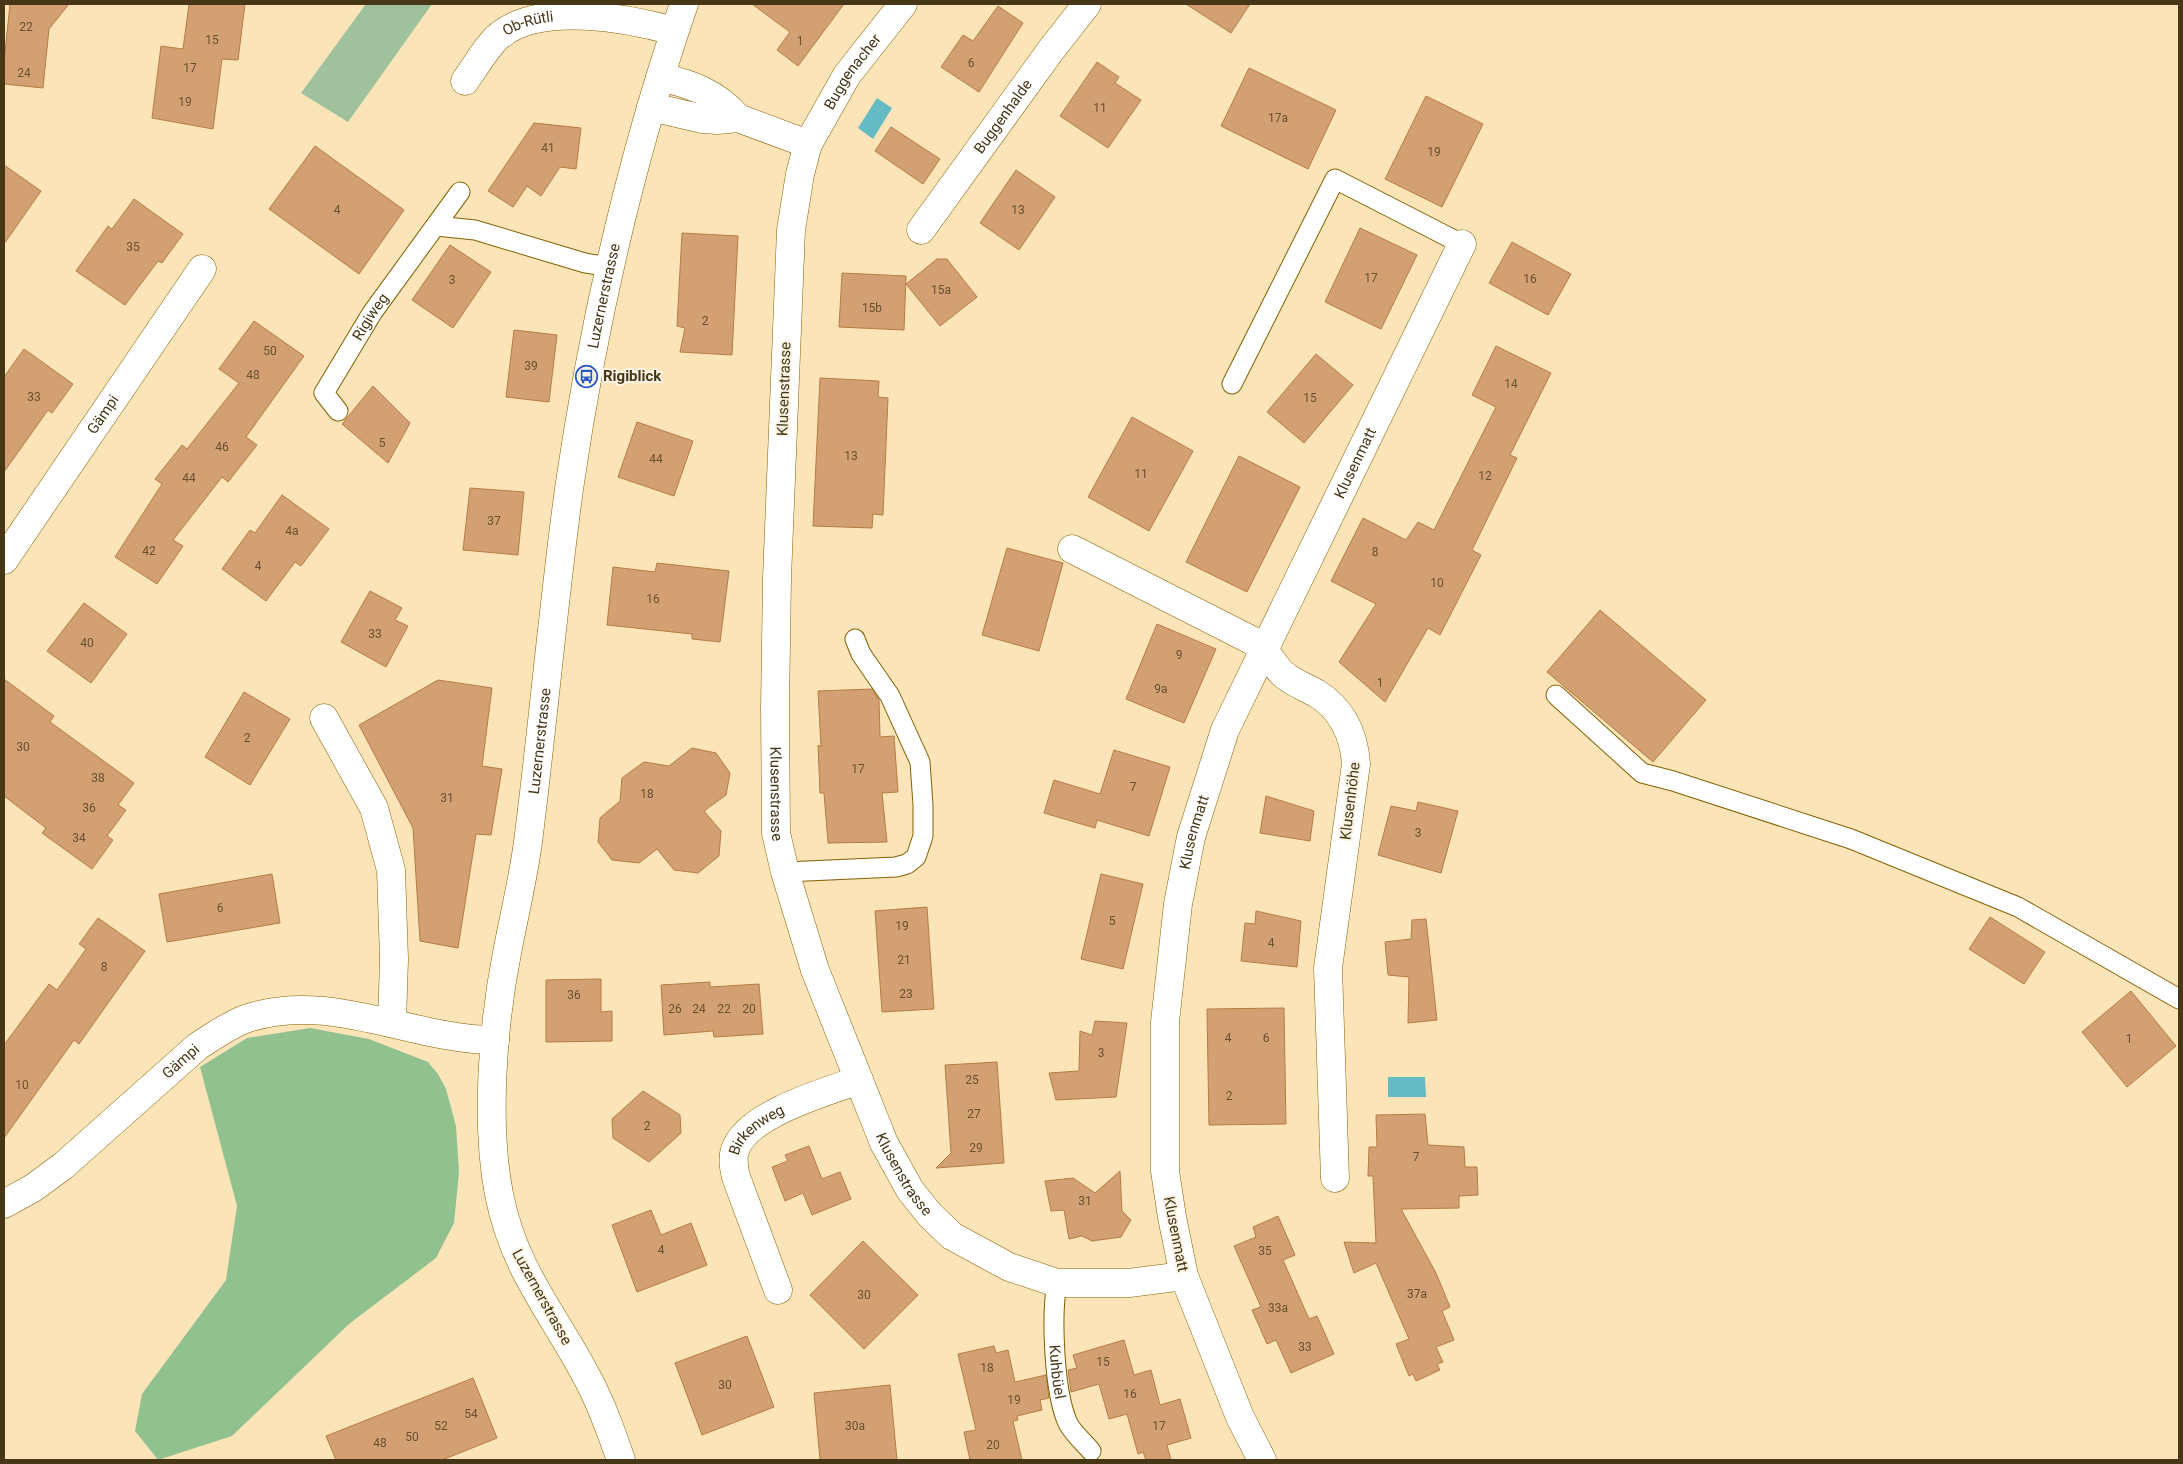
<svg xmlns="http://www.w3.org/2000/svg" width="2183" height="1464" font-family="Roboto,sans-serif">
	<rect width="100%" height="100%" fill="#fbe4b8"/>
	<path fill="#9fc19d" d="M 366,4 L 432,4 L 348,122 L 301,93 Z"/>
	<path fill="#92c190" d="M 310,1028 L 369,1039 L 428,1062 L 438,1074 L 446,1089 L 456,1126 L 459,1172 L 454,1223 L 436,1258 L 349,1324 L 232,1436 L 158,1460 L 135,1431 L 142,1394 L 226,1280 L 237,1206 L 200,1067 L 247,1038 Z"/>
	<g fill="#64bbc3">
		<path d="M 877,98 L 892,108 L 873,139 L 858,128 Z"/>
		<path d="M 1388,1077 L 1425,1077 L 1426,1097 L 1388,1097 Z"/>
	</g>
	<g fill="#d2a073" stroke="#b77c42">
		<path d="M 10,4 L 69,4 L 49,29 L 43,88 L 4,84 L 4,62 Z"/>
		<path d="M 189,4 L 245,4 L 238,60 L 222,59 L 213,129 L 152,118 L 161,46 L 183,49 Z"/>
		<path d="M 752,4 L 844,4 L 798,66 L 777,50 L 790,32 Z"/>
		<path d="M 1186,4 L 1250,4 L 1231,33 Z"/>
		<path d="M 998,6 L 1023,23 L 979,92 L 941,67 L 963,35 L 973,41 Z"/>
		<path d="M 1097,62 L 1119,77 L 1115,83 L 1141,100 L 1108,148 L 1060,116 Z"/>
		<path d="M 1249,68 L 1336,110 L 1308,169 L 1221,126 Z"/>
		<path d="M 1426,96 L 1483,124 L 1442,207 L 1385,179 Z"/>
		<path d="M 534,123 L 581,128 L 576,169 L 560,167 L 541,196 L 527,186 L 513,207 L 488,191 Z"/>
		<path d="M 891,127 L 940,159 L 923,184 L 875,151 Z"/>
		<path d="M 315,146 L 404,210 L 359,274 L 269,209 Z"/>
		<path d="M 4,165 L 41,191 L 4,244 Z"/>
		<path d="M 1016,170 L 1055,197 L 1019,250 L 980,223 Z"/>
		<path d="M 134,199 L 183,234 L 162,263 L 158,261 L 125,305 L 76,271 L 108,226 L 112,229 Z"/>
		<path d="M 1360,228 L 1417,255 L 1381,329 L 1325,302 Z"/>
		<path d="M 682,233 L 738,236 L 732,355 L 680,352 L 685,328 L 677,326 Z"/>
		<path d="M 1512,242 L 1571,274 L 1548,315 L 1489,283 Z"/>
		<path d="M 450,245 L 491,272 L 453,328 L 412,300 Z"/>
		<path d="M 937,259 L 947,259 L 977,297 L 940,326 L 906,284 Z"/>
		<path d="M 842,273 L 906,276 L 904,330 L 839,327 Z"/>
		<path d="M 254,321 L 304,356 L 246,437 L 257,445 L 228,482 L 222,477 L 173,540 L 183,546 L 157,584 L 115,557 L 162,484 L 155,479 L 182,445 L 187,449 L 239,383 L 219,369 Z"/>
		<path d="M 514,330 L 557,335 L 549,402 L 506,397 Z"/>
		<path d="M 1496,346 L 1551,373 L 1510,455 L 1517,458 L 1472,550 L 1481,555 L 1440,635 L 1428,628 L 1385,702 L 1339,662 L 1376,604 L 1331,581 L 1363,518 L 1406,540 L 1418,522 L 1434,530 L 1496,407 L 1472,395 Z"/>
		<path d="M 24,349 L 73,384 L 52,413 L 48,410 L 4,472 L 4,377 Z"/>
		<path d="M 1316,354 L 1353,385 L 1304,443 L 1267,412 Z"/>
		<path d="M 820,378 L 879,381 L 878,397 L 888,398 L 883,515 L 873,514 L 872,528 L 813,526 Z"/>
		<path d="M 373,386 L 410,423 L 388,463 L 342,424 Z"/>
		<path d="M 1132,417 L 1193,451 L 1149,531 L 1088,497 Z"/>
		<path d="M 637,422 L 693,441 L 674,496 L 618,477 Z"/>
		<path d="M 1239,456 L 1300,487 L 1247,592 L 1186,562 Z"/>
		<path d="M 470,488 L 524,492 L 518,555 L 463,550 Z"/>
		<path d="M 282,495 L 329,529 L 301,566 L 295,562 L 266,601 L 222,569 L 250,530 L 255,533 Z"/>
		<path d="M 1007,548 L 1063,563 L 1039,651 L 982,635 Z"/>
		<path d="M 657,563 L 729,571 L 720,642 L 692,639 L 692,634 L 607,625 L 613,567 L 655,572 Z"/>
		<path d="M 370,591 L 402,608 L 395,620 L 408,626 L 386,667 L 341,642 Z"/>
		<path d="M 84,603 L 127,634 L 91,683 L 47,651 Z"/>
		<path d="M 1600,610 L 1706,700 L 1653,762 L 1547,672 Z"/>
		<path d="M 1157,624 L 1216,649 L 1184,723 L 1126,699 Z"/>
		<path d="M 4,679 L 54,716 L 50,722 L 134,783 L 118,805 L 126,810 L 107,836 L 113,840 L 92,869 L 42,833 L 46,828 L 4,796 Z"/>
		<path d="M 438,680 L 492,688 L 482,766 L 502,769 L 491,835 L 476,834 L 458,948 L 420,941 L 413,828 L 359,725 Z"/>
		<path d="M 872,689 L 879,700 L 880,737 L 894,736 L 898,792 L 882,793 L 887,842 L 828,843 L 824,793 L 820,793 L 818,745 L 821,747 L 818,691 Z"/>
		<path d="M 244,692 L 290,719 L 250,785 L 205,757 Z"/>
		<path d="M 692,748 L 716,753 L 730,773 L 726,795 L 704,811 L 721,831 L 719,856 L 698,873 L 674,870 L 657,849 L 639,863 L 612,860 L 598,842 L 600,818 L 620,801 L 622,778 L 644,762 L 669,766 Z"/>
		<path d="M 1114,750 L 1170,767 L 1149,836 L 1097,820 L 1095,828 L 1044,813 L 1054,780 L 1100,794 Z"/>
		<path d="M 1266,796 L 1314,811 L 1310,841 L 1260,833 Z"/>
		<path d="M 1418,802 L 1458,811 L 1441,873 L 1378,855 L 1391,806 L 1416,811 Z"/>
		<path d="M 272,874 L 280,923 L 167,942 L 159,894 Z"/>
		<path d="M 1101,874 L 1143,884 L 1123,969 L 1081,959 Z"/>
		<path d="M 927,907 L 934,1009 L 882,1012 L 875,911 Z"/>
		<path d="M 1256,911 L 1301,921 L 1297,967 L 1241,961 L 1245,923 L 1255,924 Z"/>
		<path d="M 1990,917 L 2045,952 L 2024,984 L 1969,949 Z"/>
		<path d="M 98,918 L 145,951 L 79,1044 L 74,1040 L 4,1138 L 4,1045 L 49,984 L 57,990 L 86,949 L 79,944 Z"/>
		<path d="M 1426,919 L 1437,1020 L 1408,1023 L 1409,977 L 1388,975 L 1385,942 L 1411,939 L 1412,920 Z"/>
		<path d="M 601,979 L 601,1012 L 612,1011 L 612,1041 L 546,1042 L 546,980 Z"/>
		<path d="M 710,982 L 710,987 L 759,984 L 763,1034 L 714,1037 L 713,1031 L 664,1035 L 661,985 Z"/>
		<path d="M 2131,991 L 2176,1046 L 2127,1087 L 2082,1032 Z"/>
		<path d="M 1284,1008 L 1286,1124 L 1209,1125 L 1207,1009 Z"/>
		<path d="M 1095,1021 L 1127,1023 L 1116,1097 L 1056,1100 L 1049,1073 L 1079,1071 L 1080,1031 L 1092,1035 Z"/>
		<path d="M 997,1062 L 1004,1163 L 936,1168 L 951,1153 L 945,1065 Z"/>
		<path d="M 643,1091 L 680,1115 L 681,1133 L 649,1162 L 613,1138 L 612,1119 Z"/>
		<path d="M 1425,1114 L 1428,1145 L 1464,1147 L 1465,1167 L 1477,1167 L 1478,1195 L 1459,1196 L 1459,1208 L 1401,1209 L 1436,1273 L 1450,1307 L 1442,1311 L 1454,1340 L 1436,1347 L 1443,1362 L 1437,1364 L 1440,1370 L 1416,1381 L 1413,1374 L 1409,1376 L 1396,1344 L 1409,1339 L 1376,1263 L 1354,1273 L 1344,1242 L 1376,1243 L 1373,1176 L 1368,1176 L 1369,1147 L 1377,1147 L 1376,1115 Z"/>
		<path d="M 809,1146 L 822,1179 L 840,1172 L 851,1199 L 812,1215 L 803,1193 L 785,1201 L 772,1167 L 788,1161 L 785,1155 Z"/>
		<path d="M 1120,1171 L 1122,1211 L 1131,1220 L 1121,1237 L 1092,1241 L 1082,1236 L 1069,1239 L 1064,1210 L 1051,1211 L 1045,1181 L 1073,1178 L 1095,1193 Z"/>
		<path d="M 651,1210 L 661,1235 L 691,1223 L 707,1265 L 637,1292 L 612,1225 Z"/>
		<path d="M 1278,1216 L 1295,1255 L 1283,1260 L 1309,1319 L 1317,1316 L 1334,1354 L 1291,1373 L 1276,1340 L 1267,1344 L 1252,1310 L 1261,1307 L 1234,1246 L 1256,1237 L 1253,1227 Z"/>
		<path d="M 863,1241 L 918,1295 L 864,1349 L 810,1295 Z"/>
		<path d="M 747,1336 L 774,1407 L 702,1435 L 675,1363 Z"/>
		<path d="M 1124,1340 L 1134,1375 L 1151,1370 L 1160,1405 L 1180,1399 L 1191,1438 L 1167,1445 L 1171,1460 L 1146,1460 L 1143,1452 L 1138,1454 L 1127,1414 L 1109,1419 L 1099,1384 L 1071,1392 L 1068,1370 L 1077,1368 L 1073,1355 Z"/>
		<path d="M 994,1346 L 996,1353 L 1008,1350 L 1015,1382 L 1046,1375 L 1049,1398 L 1040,1400 L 1042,1410 L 1017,1416 L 1018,1420 L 1013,1421 L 1022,1460 L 970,1460 L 964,1432 L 976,1430 L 958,1354 Z"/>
		<path d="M 473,1378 L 497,1438 L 442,1460 L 336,1460 L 326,1436 Z"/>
		<path d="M 890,1385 L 897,1460 L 820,1460 L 814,1393 Z"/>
	</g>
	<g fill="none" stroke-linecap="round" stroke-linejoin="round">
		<defs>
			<g id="service">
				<path d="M 436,226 L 475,230 L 585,263 L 609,267"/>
				<path d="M 1232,384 L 1335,179 L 1462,244"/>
				<path id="s1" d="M 338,411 L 324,393 L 372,313 L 460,192"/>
				<path d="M 1556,695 L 1642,773 L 1673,781 L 1851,839 L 2018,907 L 2179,999"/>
				<path d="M 785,872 L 896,867 L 907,864 L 916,857 L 923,836 L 923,805 L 920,762 L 890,696 L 861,654 L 855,639"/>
				<path id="s2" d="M 1057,1283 C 1051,1316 1054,1390 1067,1421 C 1071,1432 1084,1442 1091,1451"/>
			</g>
			<g id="minor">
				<path d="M 660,77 C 691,84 717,93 738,118"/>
				<path id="s3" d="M 465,81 C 474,69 489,43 500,35 C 541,2 627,18 674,31"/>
				<path id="s4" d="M 651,107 L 703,119 L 717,120 L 738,118 L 808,144 L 800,174 L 791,230 L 777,578 L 775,708 L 776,833 L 785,872 L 815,970 L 884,1143 L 910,1190 L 930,1215 L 952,1236 L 1009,1267 L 1057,1283 L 1129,1283 L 1184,1276"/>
				<path id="s5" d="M 808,144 L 847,75 L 903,4"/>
				<path id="s6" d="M 921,230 L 1051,50 L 1087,4"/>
				<path d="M 1072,549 L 1251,640 C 1269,651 1269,660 1282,673 C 1291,682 1305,687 1316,693 C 1342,709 1354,734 1356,764 L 1328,968 L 1335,1178"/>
				<path id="s7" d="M 4,560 L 202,269"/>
				<path d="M 324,718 L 374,808 L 391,870 L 394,959 L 392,1023"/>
				<path id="s8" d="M 4,1204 L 33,1188 L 63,1166 L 198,1046 C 214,1036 230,1024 248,1018 C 331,991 412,1040 495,1040"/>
				<path id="s9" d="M 778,1290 L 736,1177 C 734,1168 732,1159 735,1150 C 747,1114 825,1092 859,1080"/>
				<path id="s10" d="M 1262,1460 L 1240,1417 L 1184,1276 L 1172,1217 L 1165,1171 L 1165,1022 L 1178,904 L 1191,837 L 1225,730 L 1462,244"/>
			</g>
			<g id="secondary">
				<path id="s11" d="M 621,1460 C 612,1434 603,1408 590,1383 C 556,1316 514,1272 499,1194 C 485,1123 493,1024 507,953 C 514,916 523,879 528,842 C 543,724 553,606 569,489 C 593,324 630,161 684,4"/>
			</g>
		</defs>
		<use href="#service" stroke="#836002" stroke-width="21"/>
		<use href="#minor" stroke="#836002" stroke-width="29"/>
		<use href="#secondary" stroke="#836002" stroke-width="29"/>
		<use href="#service" stroke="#fff" stroke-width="19"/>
		<use href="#minor" stroke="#fff" stroke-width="28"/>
		<use href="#secondary" stroke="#fff" stroke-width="28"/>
	</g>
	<defs>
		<symbol id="bus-ring" viewBox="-11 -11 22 22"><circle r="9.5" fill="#fbf4e5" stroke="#2958c6" stroke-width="1.5"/><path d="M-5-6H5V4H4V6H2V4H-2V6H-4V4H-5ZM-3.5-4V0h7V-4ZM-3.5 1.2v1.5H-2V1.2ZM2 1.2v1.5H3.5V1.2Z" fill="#2958c6"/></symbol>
	</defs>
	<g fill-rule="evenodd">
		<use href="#bus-ring" x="574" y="364" width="25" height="25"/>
	</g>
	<g text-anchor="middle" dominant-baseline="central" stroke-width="4" stroke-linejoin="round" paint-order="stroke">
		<g font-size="12" fill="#6a512e">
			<text x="26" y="27">22</text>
			<text x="212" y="40">15</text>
			<text x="800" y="41">1</text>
			<text x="971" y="63">6</text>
			<text x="190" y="68">17</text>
			<text x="24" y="73">24</text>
			<text x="185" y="102">19</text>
			<text x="1100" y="108">11</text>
			<text x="1278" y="118">17a</text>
			<text x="548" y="148">41</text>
			<text x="1434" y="152">19</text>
			<text x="337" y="210">4</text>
			<text x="1018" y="210">13</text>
			<text x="133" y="247">35</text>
			<text x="1371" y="278">17</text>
			<text x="1530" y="279">16</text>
			<text x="452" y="280">3</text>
			<text x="941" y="290">15a</text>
			<text x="872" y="308">15b</text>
			<text x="705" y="321">2</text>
			<text x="270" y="351">50</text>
			<text x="531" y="366">39</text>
			<text x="253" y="375">48</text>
			<text x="1511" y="384">14</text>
			<text x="34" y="397">33</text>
			<text x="1310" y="398">15</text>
			<text x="382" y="443">5</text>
			<text x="222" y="447">46</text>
			<text x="851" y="456">13</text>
			<text x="656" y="459">44</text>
			<text x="1141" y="474">11</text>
			<text x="1485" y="476">12</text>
			<text x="189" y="478">44</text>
			<text x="494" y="521">37</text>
			<text x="292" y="531">4a</text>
			<text x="149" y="551">42</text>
			<text x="1375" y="552">8</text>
			<text x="258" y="566">4</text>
			<text x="1437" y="583">10</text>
			<text x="653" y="599">16</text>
			<text x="375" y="634">33</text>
			<text x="87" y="643">40</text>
			<text x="1179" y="655">9</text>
			<text x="1380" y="683">1</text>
			<text x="1161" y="689">9a</text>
			<text x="247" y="738">2</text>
			<text x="23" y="747">30</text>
			<text x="858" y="769">17</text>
			<text x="98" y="778">38</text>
			<text x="1133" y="787">7</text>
			<text x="647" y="794">18</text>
			<text x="447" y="798">31</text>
			<text x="89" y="808">36</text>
			<text x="1418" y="833">3</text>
			<text x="79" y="838">34</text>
			<text x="220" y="908">6</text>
			<text x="1112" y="921">5</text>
			<text x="902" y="926">19</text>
			<text x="1271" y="943">4</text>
			<text x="904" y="960">21</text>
			<text x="104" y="967">8</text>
			<text x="906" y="994">23</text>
			<text x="574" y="995">36</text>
			<text x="675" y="1009">26</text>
			<text x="699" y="1009">24</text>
			<text x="724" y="1009">22</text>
			<text x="749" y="1009">20</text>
			<text x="1228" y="1038">4</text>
			<text x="1266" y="1038">6</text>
			<text x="2129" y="1039">1</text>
			<text x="1101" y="1053">3</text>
			<text x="972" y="1080">25</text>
			<text x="22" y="1085">10</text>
			<text x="1229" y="1096">2</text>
			<text x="974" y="1114">27</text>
			<text x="647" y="1126">2</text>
			<text x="976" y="1148">29</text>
			<text x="1416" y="1157">7</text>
			<text x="1085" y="1201">31</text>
			<text x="661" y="1250">4</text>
			<text x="1265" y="1251">35</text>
			<text x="1417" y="1294">37a</text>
			<text x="864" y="1295">30</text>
			<text x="1278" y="1308">33a</text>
			<text x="1305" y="1347">33</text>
			<text x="1103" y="1362">15</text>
			<text x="987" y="1368">18</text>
			<text x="725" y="1385">30</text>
			<text x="1130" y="1394">16</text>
			<text x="1014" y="1400">19</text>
			<text x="471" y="1414">54</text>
			<text x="441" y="1426">52</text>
			<text x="855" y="1426">30a</text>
			<text x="1159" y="1426">17</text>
			<text x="412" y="1437">50</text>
			<text x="380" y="1443">48</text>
			<text x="993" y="1445">20</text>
		</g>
		<g font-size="15" fill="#473717" stroke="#fbf4e5">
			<text stroke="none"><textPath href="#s3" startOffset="89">Ob-Rütli</textPath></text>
			<text stroke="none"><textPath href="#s5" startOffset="85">Buggenacher</textPath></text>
			<text stroke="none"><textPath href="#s6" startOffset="140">Buggenhalde</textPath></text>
			<text stroke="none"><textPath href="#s11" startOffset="1201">Luzernerstrasse</textPath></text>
			<text stroke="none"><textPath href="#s1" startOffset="112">Rigiweg</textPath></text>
			<text transform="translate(784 389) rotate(-88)">Klusenstrasse</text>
			<text stroke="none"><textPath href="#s7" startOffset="176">Gämpi</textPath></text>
			<text stroke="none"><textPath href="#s10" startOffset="1052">Klusenmatt</textPath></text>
			<text stroke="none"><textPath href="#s11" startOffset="751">Luzernerstrasse</textPath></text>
			<text stroke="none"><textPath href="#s4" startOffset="815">Klusenstrasse</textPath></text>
			<text transform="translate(1350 801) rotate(-83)">Klusenhöhe</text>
			<text stroke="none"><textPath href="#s10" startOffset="648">Klusenmatt</textPath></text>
			<text stroke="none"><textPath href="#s8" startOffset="228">Gämpi</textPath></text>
			<text stroke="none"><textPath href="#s9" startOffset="178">Birkenweg</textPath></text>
			<text stroke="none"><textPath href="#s4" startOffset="1220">Klusenstrasse</textPath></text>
			<text transform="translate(1176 1234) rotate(79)">Klusenmatt</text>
			<text transform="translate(542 1297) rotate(61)">Luzernerstrasse</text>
			<text stroke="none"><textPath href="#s2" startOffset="89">Kuhbüel</textPath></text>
		</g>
		<g font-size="15" font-weight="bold" fill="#473717" stroke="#fbf4e5" text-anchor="start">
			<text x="603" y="376">Rigiblick</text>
		</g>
	</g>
	<rect width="2183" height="1464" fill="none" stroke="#473717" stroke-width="10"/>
</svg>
